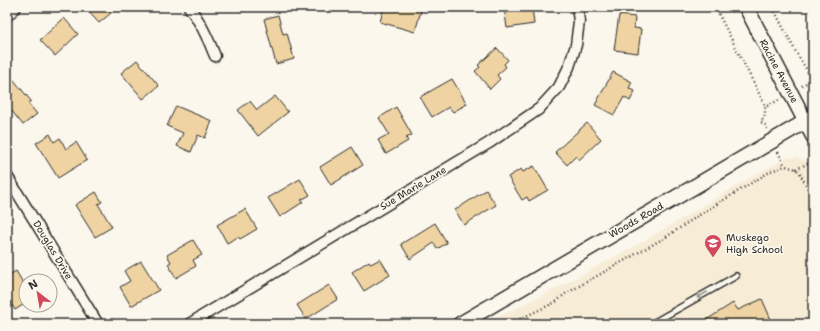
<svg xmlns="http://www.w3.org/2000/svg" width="820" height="331" font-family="'Shantell Sans',sans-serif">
	<rect width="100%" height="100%" fill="#fbf7ec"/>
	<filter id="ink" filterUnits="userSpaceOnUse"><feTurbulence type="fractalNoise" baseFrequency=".025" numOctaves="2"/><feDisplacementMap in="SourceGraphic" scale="8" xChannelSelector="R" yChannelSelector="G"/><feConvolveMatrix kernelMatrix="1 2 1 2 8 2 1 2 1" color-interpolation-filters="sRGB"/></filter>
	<g filter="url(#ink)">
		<path fill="#f7ecd6" d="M 797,157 L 807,162 L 813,172 L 813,324 L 485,324 L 578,277 L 646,240 L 753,176 L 787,158 Z"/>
		<g fill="#efd3a3" stroke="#2b2b2b">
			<path d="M 84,7 L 105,7 L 111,13 L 99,23 Z"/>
			<path d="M 384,7 L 422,7 L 415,32 L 380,22 Z"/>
			<path d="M 504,7 L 532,7 L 534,24 L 507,28 Z"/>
			<path d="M 278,15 L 283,34 L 287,33 L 294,59 L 276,64 L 264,19 Z"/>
			<path d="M 619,15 L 635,17 L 634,28 L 641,29 L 638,53 L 614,50 Z"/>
			<path d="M 64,18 L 78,34 L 55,56 L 40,40 Z"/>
			<path d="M 497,48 L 508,60 L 504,64 L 506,67 L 497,75 L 500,79 L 490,89 L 475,71 L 480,67 L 478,65 Z"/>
			<path d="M 137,60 L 159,86 L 143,99 L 121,73 Z"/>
			<path d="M 613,72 L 632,82 L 629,88 L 635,91 L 630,101 L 624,97 L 614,115 L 595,105 Z"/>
			<path d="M 13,79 L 31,101 L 28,103 L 37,114 L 23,125 L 7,105 L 7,83 Z"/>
			<path d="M 452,79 L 467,104 L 453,112 L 449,107 L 432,117 L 420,97 Z"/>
			<path d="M 275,96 L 288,112 L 258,136 L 238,110 L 250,101 L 257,110 Z"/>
			<path d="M 176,106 L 212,121 L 205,138 L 198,135 L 191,152 L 177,146 L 183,133 L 167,126 Z"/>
			<path d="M 396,107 L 412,135 L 406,138 L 408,141 L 386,154 L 378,140 L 389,134 L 379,118 Z"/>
			<path d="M 587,123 L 601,139 L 579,160 L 576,156 L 567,165 L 555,152 Z"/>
			<path d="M 50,134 L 54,142 L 60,138 L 66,149 L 76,142 L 87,160 L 58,178 L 36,143 Z"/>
			<path d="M 352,147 L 363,165 L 331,185 L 320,167 Z"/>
			<path d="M 534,166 L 548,190 L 529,201 L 527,197 L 522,200 L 508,177 L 521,169 L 523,172 Z"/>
			<path d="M 300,179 L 310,195 L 301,200 L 303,202 L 280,217 L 268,198 Z"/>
			<path d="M 486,190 L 496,205 L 464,225 L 455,210 Z"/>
			<path d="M 96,192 L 102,202 L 98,204 L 112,227 L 95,237 L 75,205 Z"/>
			<path d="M 245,209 L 257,229 L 240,239 L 238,237 L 227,243 L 217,225 Z"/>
			<path d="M 435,223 L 447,243 L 437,249 L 434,243 L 410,259 L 401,244 Z"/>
			<path d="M 193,240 L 202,255 L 193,260 L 196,266 L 176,278 L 168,264 L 171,262 L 167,255 Z"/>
			<path d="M 380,259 L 390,275 L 364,291 L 352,272 L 369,261 L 371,264 Z"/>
			<path d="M 141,261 L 159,290 L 131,306 L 120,287 L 130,281 L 124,271 Z"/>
			<path d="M 16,271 L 26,288 L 26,303 L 15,310 L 7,297 L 7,276 Z"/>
			<path d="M 329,285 L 338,299 L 306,319 L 297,305 Z"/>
			<path d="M 762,299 L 773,324 L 700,324 L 733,303 L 738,310 Z"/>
		</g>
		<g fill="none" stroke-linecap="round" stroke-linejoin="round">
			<defs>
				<path id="lane" d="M 651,324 L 736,276"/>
				<g id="street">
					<path d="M 189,7 C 201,22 208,38 215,56"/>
					<path d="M 7,16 L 16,7"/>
					<path d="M 7,176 L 98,324"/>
					<path d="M 189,324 L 489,143 L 539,109 L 559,87 L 569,67 L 576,45 L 579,21 L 577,7"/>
				</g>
				<g id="secondary">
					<path d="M 746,7 L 813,136"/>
					<path d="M 460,324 L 813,117"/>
				</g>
			</defs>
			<use href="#lane" stroke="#2b2b2b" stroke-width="8"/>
			<use href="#street" stroke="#2b2b2b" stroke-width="13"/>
			<use href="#secondary" stroke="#2b2b2b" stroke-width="17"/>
			<g stroke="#2b2b2b" stroke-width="2.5" stroke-dasharray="1 3" stroke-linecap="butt">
				<path d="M 715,7 L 766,107"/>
				<path d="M 773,8 L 797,54 L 813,80"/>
				<path d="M 802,86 L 812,79"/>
				<path d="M 767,129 L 765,125 L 761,122 L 765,115 L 765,107 L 781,99"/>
				<path d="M 778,152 L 785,166"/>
				<path d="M 796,169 L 813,161"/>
				<path d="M 509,324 L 556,302 L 565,294 L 666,237 L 704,212 L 771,171 L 785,166 L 796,169 L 800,173 L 813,199"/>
			</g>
			<use href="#lane" stroke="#fbf7ec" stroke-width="5"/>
			<use href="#street" stroke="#fbf7ec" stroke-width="10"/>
			<use href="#secondary" stroke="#fbf7ec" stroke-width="14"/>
		</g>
		<defs><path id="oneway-shaft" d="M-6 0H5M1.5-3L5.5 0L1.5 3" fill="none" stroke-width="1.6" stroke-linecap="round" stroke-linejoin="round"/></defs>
		<use stroke="#93918c" href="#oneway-shaft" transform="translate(702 295) rotate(150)"/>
	</g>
	<defs>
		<symbol id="school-pin" viewBox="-11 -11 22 30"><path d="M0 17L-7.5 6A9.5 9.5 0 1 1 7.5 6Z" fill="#d1495b" stroke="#fbf7ec"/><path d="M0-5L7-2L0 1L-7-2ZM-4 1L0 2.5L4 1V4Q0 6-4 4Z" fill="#fff"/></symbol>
	</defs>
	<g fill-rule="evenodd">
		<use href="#school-pin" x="703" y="233" width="20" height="27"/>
	</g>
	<g text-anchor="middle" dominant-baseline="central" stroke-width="3.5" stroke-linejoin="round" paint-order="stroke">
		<g font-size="10" fill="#2b2b2b" stroke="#fbf7ec">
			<text transform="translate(779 71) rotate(62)">Racine Avenue</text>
			<text transform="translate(413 188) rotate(-31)">Sue Marie Lane</text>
			<text transform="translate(636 220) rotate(-30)">Woods Road</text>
			<text transform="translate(53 250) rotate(59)">Douglas Drive</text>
		</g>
		<g font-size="10" fill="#2b2b2b" stroke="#fbf7ec" text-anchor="start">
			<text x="726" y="237">Muskego<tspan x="726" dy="12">High School</tspan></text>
		</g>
	</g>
	<rect width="820" height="331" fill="none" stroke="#fbf7ec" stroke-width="24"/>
	<rect x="12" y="12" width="796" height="307" fill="none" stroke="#2b2b2b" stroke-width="1.5" filter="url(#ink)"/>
	<g transform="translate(38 293) rotate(329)"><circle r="19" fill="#fbf7ec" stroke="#a8a59f"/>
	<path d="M0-3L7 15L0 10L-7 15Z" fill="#d1495b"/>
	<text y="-6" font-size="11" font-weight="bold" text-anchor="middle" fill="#2b2b2b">N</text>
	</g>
</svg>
